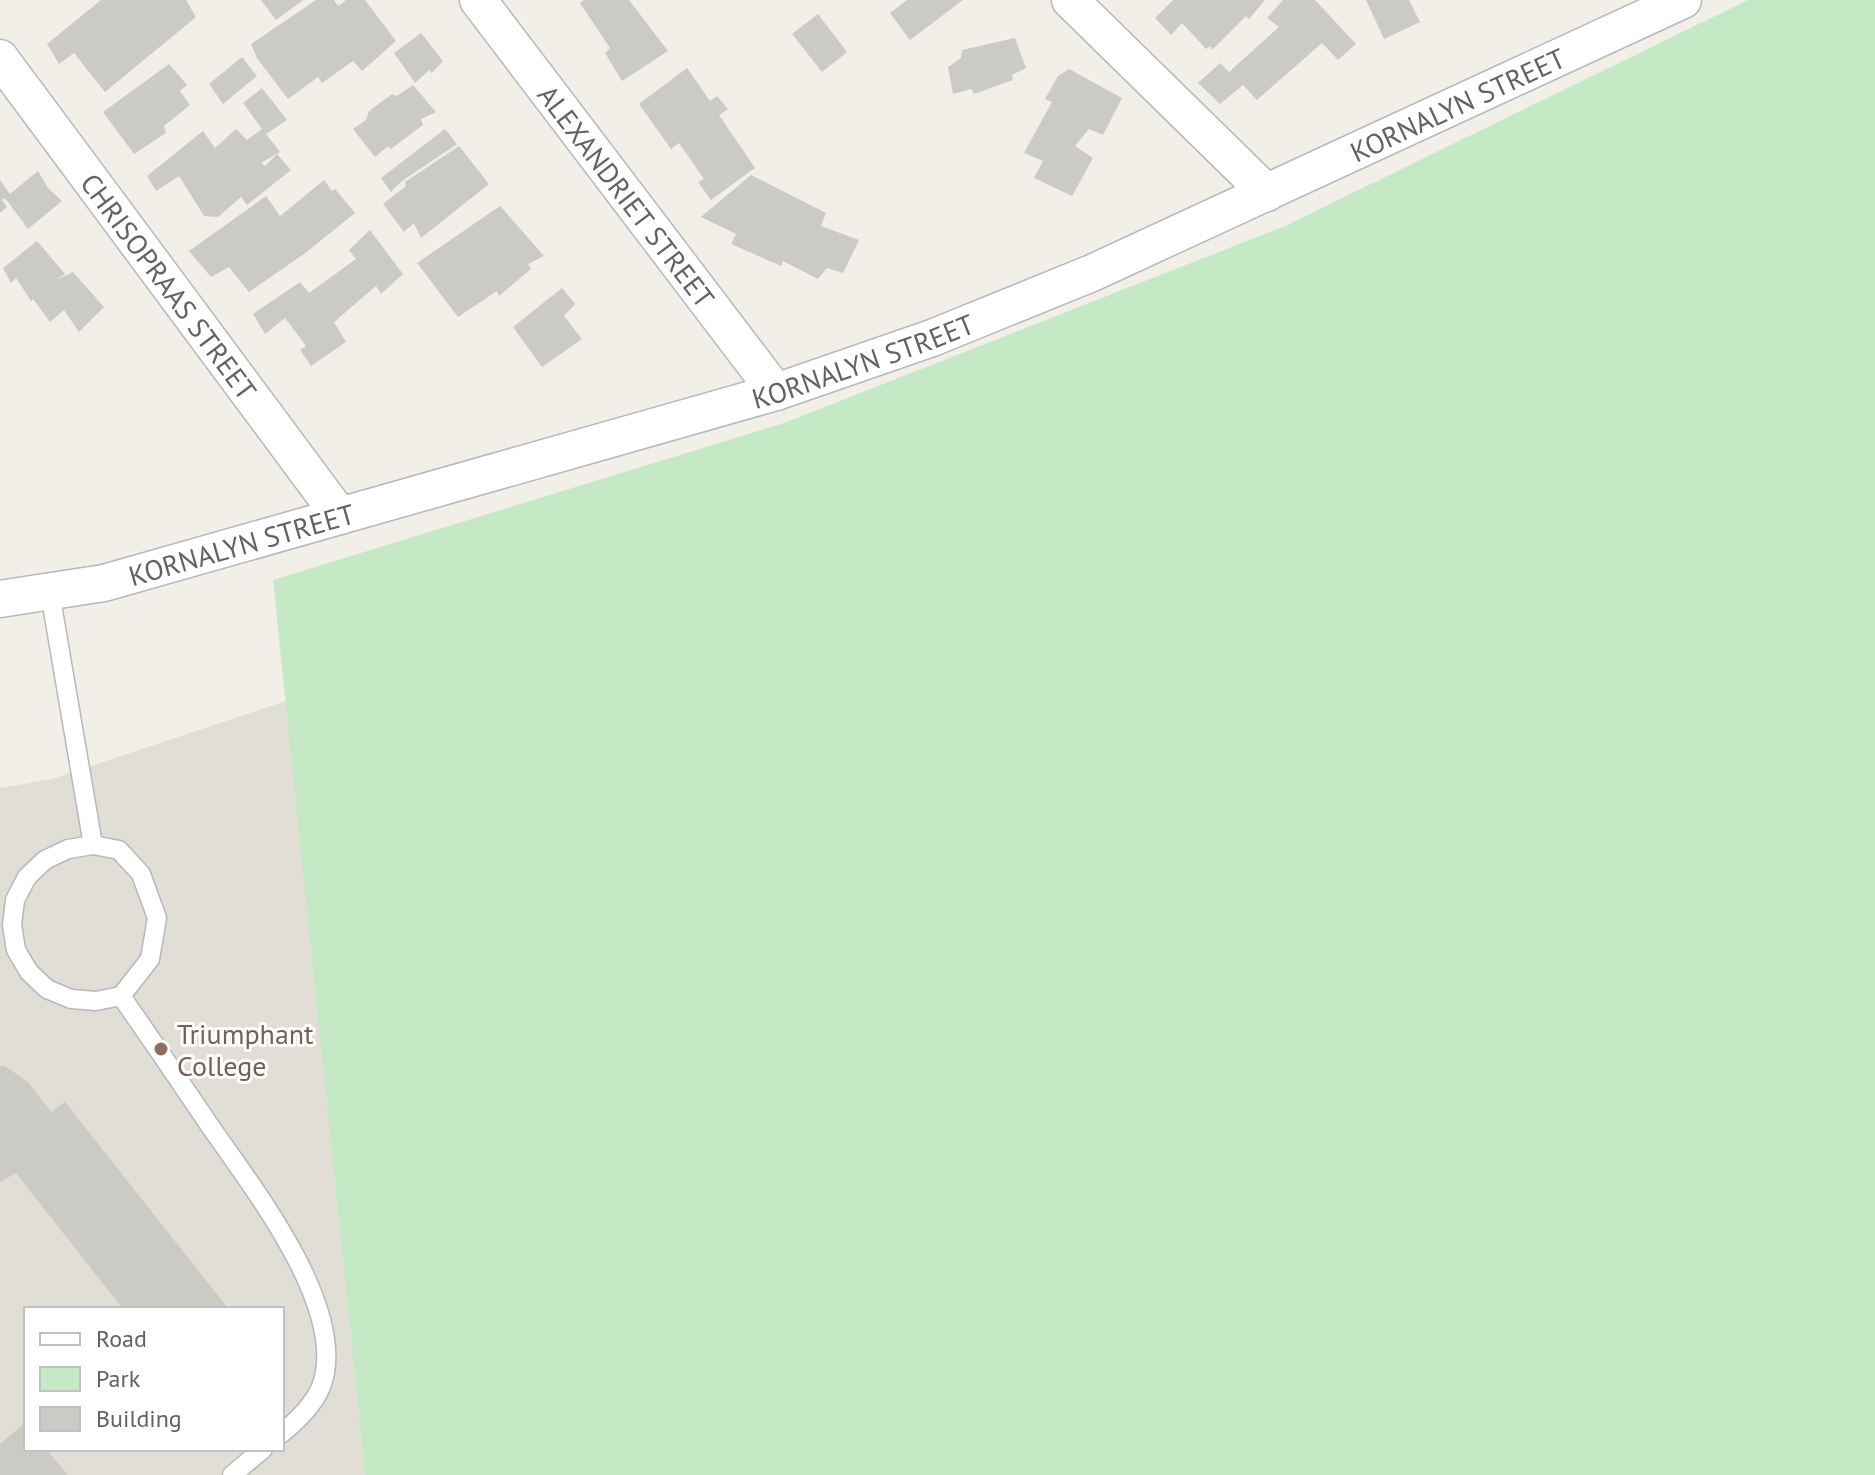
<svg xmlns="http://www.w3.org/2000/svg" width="1875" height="1475" font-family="'PT Sans',sans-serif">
	<rect width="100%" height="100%" fill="#f1efe8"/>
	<path fill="#e1ded6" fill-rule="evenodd" d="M 286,701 L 365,1475 L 0,1475 L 0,788 L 52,779 ZM 26,1309 L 282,1309 L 282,1449 L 26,1449 Z"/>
	<path fill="#c5e8c5" d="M 1748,0 L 1875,0 L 1875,1475 L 365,1475 L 273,580 L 784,423 L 1285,226 Z"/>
	<g fill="#cccac5">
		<path d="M 101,0 L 186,0 L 196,17 L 105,92 L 74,53 L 59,64 L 47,44 Z"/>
		<path d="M 261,0 L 303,0 L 276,20 Z"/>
		<path d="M 316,0 L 334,0 L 338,6 L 346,0 L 365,0 L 396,41 L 362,71 L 353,61 L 322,83 L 318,77 L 288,99 L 257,58 L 251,44 Z"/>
		<path d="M 584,0 L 629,0 L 668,51 L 622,81 L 605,53 L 610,48 L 580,3 Z"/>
		<path d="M 907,0 L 963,0 L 910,40 L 890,13 Z"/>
		<path d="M 1173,0 L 1265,0 L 1249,19 L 1246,16 L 1212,50 L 1210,46 L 1206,49 L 1182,23 L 1171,35 L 1155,18 Z"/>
		<path d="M 1283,0 L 1315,0 L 1356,44 L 1338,60 L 1322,43 L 1257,100 L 1243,85 L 1220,104 L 1198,83 L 1220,63 L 1229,72 L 1279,27 L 1267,18 Z"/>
		<path d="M 1366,0 L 1409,0 L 1420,22 L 1384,39 Z"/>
		<path d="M 818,14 L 847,52 L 822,72 L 792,34 Z"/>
		<path d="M 421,33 L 443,61 L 432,73 L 429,70 L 415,83 L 394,53 Z"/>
		<path d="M 1015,38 L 1026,68 L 1012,75 L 1013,80 L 974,94 L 971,89 L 953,94 L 948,67 L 961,58 L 962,50 Z"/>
		<path d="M 242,57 L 257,76 L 223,104 L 209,84 Z"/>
		<path d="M 169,64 L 187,85 L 180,91 L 190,105 L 164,126 L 166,133 L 134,154 L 103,112 Z"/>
		<path d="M 687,68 L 710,101 L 717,96 L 728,109 L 719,115 L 755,168 L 711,200 L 698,182 L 704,179 L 679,143 L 671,149 L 639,104 Z"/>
		<path d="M 1069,69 L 1122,98 L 1103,135 L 1089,129 L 1075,146 L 1093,158 L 1072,196 L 1034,178 L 1043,161 L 1024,153 L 1052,102 L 1045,99 L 1058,76 Z"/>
		<path d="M 413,85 L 436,112 L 421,119 L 423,125 L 391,149 L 388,146 L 375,157 L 353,129 L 366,120 L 369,111 L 392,94 L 397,96 Z"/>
		<path d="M 262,88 L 287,120 L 266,134 L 280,152 L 261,163 L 265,166 L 277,154 L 291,170 L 247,205 L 241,197 L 218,217 L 204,216 L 179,176 L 156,191 L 147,176 L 203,131 L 215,148 L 236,129 L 247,140 L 262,129 L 243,103 Z"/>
		<path d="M 445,129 L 457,144 L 402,181 L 391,192 L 381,178 Z"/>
		<path d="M 459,146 L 489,184 L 421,238 L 414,223 L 404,232 L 383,204 L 406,186 L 405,182 Z"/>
		<path d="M 38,171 L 48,188 L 62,201 L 28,229 L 5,198 L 2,200 L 7,207 L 0,213 L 0,180 L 10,194 Z"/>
		<path d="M 751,175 L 826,213 L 821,226 L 859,240 L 843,273 L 827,268 L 818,279 L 783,261 L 781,266 L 731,244 L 736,234 L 701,217 Z"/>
		<path d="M 324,180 L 332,191 L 335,189 L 355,213 L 304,254 L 249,292 L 229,267 L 211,277 L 189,251 L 266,196 L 280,216 Z"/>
		<path d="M 500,206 L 544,256 L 528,264 L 531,269 L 499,296 L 497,291 L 458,317 L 417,263 Z"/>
		<path d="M 370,230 L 403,274 L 381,294 L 376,286 L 334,322 L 346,342 L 311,366 L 300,350 L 306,346 L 285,318 L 265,334 L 253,314 L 300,282 L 309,293 L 356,259 L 349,250 Z"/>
		<path d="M 37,241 L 65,274 L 56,280 L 73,272 L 104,307 L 79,332 L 64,310 L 50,322 L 33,299 L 31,301 L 16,278 L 11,283 L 3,268 Z"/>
		<path d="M 562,288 L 575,304 L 564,316 L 582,339 L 542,367 L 513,327 Z"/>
		<path d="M 0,1066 L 5,1066 L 29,1083 L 51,1112 L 65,1102 L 227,1307 L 223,1309 L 123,1309 L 16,1173 L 0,1182 Z"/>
		<path d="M 26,1422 L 26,1449 L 46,1449 L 68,1475 L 0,1475 L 0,1444 Z"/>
	</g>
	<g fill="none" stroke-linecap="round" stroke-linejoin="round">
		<defs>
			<g id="service">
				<path d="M 50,593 L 93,845"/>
				<path d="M 93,845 L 119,850 L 141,874 L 157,918 L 150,959 L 121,996 L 96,1001 L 71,999 L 47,989 L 29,972 L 16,950 L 12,925 L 15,900 L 27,877 L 45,860 L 68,849 Z"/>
				<path d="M 121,996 C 151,1039 181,1083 210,1126 C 252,1187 345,1304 323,1381 C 317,1402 298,1420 282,1433"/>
				<path d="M 232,1475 L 263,1449"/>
			</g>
			<g id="minor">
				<path id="s1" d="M 478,0 L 776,392"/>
				<path d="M 1070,0 L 1267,193"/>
				<path id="s2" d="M 0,58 L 340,516"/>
				<path id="s3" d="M 0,599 L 104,583 L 776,392 L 932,338 L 1092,273 L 1683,0"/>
			</g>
		</defs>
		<use href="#service" stroke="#b5b8bc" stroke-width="21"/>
		<use href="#minor" stroke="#b5b8bc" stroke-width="39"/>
		<use href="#service" stroke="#fff" stroke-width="18"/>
		<use href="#minor" stroke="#fff" stroke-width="36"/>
	</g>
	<circle fill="#8d6e63" stroke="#fff" stroke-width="3" cx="161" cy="1049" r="8"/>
	<g text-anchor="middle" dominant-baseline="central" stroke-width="6" stroke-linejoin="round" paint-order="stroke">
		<g font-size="28" fill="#5f6368" stroke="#fff">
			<text stroke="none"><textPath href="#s3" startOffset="1544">KORNALYN STREET</textPath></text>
			<text stroke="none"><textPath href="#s1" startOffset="246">ALEXANDRIET STREET</textPath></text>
			<text stroke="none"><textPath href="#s2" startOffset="284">CHRISOPRAAS STREET</textPath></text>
			<text stroke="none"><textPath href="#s3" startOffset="896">KORNALYN STREET</textPath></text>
			<text stroke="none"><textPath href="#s3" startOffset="248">KORNALYN STREET</textPath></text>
		</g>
		<g font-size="28" fill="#785e54" stroke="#fff" text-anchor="start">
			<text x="177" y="1033">Triumphant<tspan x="177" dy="32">College</tspan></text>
		</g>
	</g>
	<rect x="24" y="1307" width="260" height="144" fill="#ffffff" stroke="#bfc1c3" stroke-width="2"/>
	<rect x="40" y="1333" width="40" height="12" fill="#ffffff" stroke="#bfc1c3" stroke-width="2"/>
	<text x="96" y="1347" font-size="24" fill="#5f6368">Road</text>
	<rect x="40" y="1367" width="40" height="24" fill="#c5e8c5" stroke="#bfc1c3" stroke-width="2"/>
	<text x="96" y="1387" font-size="24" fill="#5f6368">Park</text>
	<rect x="40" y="1407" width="40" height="24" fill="#cccac5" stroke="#bfc1c3" stroke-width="2"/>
	<text x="96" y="1427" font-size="24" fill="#5f6368">Building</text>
</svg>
